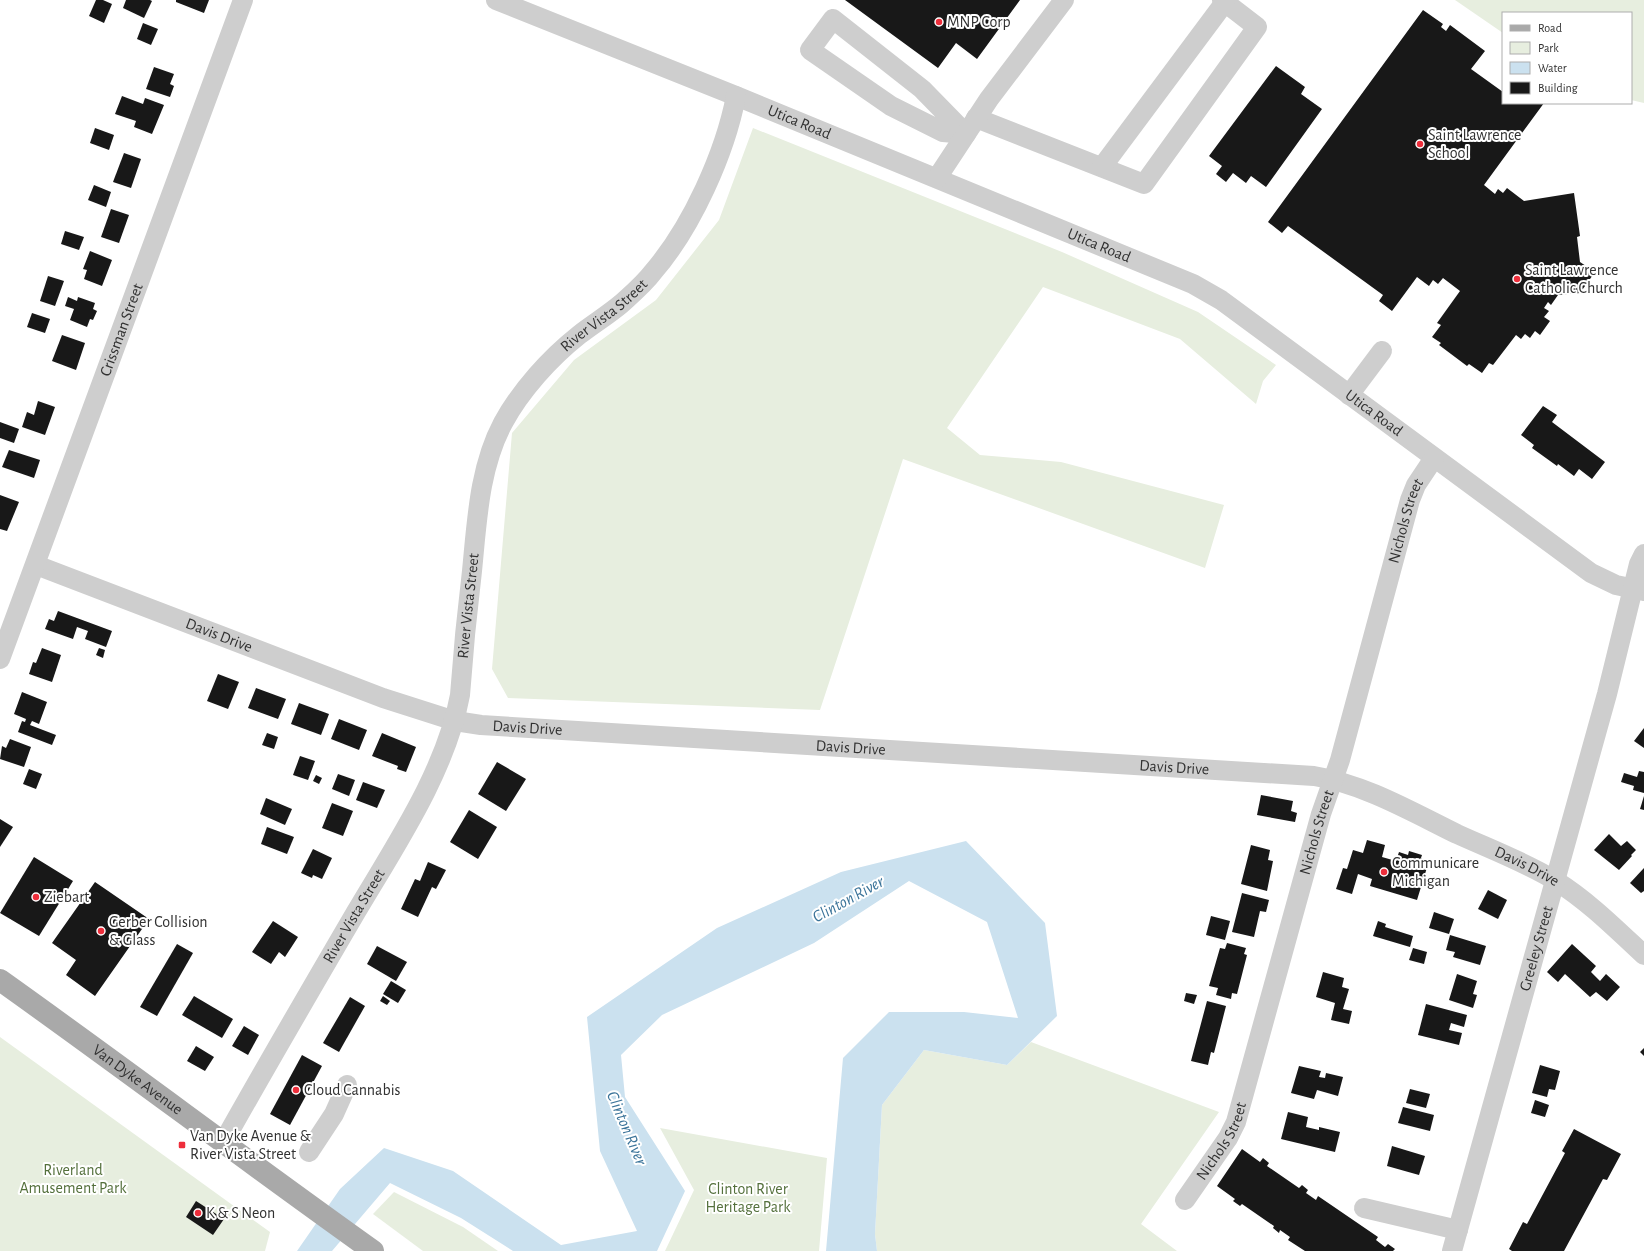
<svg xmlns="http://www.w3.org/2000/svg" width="1644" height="1251" font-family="'Alegreya Sans',sans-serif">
	<rect width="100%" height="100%" fill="#fff"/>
	<g fill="#e7eedf">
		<path d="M 1455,0 L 1644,0 L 1644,103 L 1631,100 L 1631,13 L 1503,13 L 1503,33 Z"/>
		<path d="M 753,128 L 1062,252 L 1198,312 L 1276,365 L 1263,381 L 1256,404 L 1180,339 L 1043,287 L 947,428 L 980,455 L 1061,462 L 1224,505 L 1205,568 L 903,459 L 820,710 L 508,698 L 492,669 L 512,433 L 574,360 L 656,300 L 719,220 Z"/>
		<path d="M 0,1037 L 270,1232 L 265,1251 L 0,1251 Z"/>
		<path d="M 1031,1042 L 1219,1112 L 1141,1224 L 1177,1251 L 877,1251 L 875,1234 L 882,1105 L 924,1050 L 1007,1065 Z"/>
		<path d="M 660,1128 L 827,1158 L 819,1251 L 665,1251 L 694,1190 Z"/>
		<path d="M 394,1192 L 463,1227 L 498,1251 L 423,1251 L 373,1214 Z"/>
	</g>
	<path fill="#cbe1ef" d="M 966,841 L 1045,923 L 1057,1016 L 1007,1065 L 924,1050 L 882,1105 L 875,1234 L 877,1251 L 826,1251 L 843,1058 L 889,1012 L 964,1012 L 1018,1018 L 987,922 L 909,881 L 814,943 L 662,1015 L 621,1055 L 625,1097 L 685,1191 L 657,1251 L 513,1251 L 461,1218 L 390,1183 L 332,1251 L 297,1251 L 340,1189 L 384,1148 L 453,1171 L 561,1245 L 637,1231 L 600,1151 L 587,1017 L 717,928 L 841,872 Z"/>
	<g fill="#181818">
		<path d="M 96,0 L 103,0 L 112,4 L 104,23 L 89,16 Z"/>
		<path d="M 126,0 L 150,0 L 152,1 L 144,18 L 123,8 Z"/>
		<path d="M 176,0 L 209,0 L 204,13 L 176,2 Z"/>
		<path d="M 845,0 L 1020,0 L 977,59 L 956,43 L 938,68 Z"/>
		<path d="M 1423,10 L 1443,24 L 1441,27 L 1446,31 L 1450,25 L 1485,51 L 1471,69 L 1503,92 L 1503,103 L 1544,103 L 1484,185 L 1495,194 L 1498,189 L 1503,193 L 1507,188 L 1524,201 L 1574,193 L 1580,236 L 1577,237 L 1580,262 L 1595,272 L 1580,293 L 1558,295 L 1551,305 L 1548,302 L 1544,308 L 1549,311 L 1544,317 L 1550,321 L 1540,335 L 1535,331 L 1530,338 L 1525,334 L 1521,339 L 1516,335 L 1493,365 L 1489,363 L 1482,373 L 1469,364 L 1467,366 L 1439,345 L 1441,343 L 1432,337 L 1441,325 L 1437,323 L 1460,291 L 1443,278 L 1438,284 L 1433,280 L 1429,286 L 1417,277 L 1392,311 L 1379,301 L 1383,295 L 1288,226 L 1282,233 L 1268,222 Z"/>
		<path d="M 143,23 L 158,29 L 151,45 L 137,39 Z"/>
		<path d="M 1276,66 L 1305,87 L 1301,94 L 1322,109 L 1266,187 L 1251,176 L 1246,183 L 1233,173 L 1226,182 L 1216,174 L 1222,166 L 1209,156 Z"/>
		<path d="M 154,67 L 174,74 L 170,84 L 174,86 L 170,97 L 146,89 Z"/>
		<path d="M 122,96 L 143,104 L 145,98 L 164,105 L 152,134 L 134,127 L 136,121 L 115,114 Z"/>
		<path d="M 95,128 L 114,135 L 109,150 L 90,143 Z"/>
		<path d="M 124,153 L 141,159 L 131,188 L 113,182 Z"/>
		<path d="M 94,185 L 111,192 L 106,207 L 88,200 Z"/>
		<path d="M 111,209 L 129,215 L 119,243 L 101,237 Z"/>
		<path d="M 65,231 L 84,237 L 79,250 L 61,244 Z"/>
		<path d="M 90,251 L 112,260 L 102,286 L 84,279 L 87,270 L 83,269 Z"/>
		<path d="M 48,276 L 64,281 L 55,306 L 40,301 Z"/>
		<path d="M 68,297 L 77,301 L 78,297 L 95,303 L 93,309 L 97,311 L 93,320 L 90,319 L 87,327 L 70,320 L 74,309 L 65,306 Z"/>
		<path d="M 32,313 L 50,319 L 45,333 L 27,327 Z"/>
		<path d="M 62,335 L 85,343 L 76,370 L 52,361 Z"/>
		<path d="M 38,401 L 55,407 L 45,435 L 22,427 L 27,412 L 34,415 Z"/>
		<path d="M 1543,406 L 1557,415 L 1552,422 L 1605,462 L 1592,479 L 1579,469 L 1574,476 L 1558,464 L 1557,466 L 1532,448 L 1534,445 L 1521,435 Z"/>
		<path d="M 0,422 L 19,429 L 14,443 L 0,438 Z"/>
		<path d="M 9,450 L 40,460 L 34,478 L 2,467 Z"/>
		<path d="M 0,495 L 19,502 L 7,531 L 0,529 Z"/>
		<path d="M 58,611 L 112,631 L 106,647 L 85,639 L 88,631 L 77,627 L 73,639 L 45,629 L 49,619 L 54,621 Z"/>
		<path d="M 42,648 L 61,655 L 52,682 L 29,674 L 33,662 L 36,663 Z"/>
		<path d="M 99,648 L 105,650 L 103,658 L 96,655 Z"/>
		<path d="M 218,674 L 239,682 L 228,709 L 207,701 Z"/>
		<path d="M 256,688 L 286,699 L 278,719 L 248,708 Z"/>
		<path d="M 22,692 L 47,702 L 39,724 L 32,721 L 30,725 L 56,735 L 52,745 L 18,732 L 22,721 L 25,722 L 26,719 L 14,714 Z"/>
		<path d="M 299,703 L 329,714 L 321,735 L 291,724 Z"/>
		<path d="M 339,719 L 367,730 L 359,750 L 331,739 Z"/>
		<path d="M 1644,728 L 1644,748 L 1634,741 Z"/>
		<path d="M 267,733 L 278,737 L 274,749 L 262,745 Z"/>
		<path d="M 382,733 L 416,747 L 406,772 L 397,769 L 398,766 L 372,756 Z"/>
		<path d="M 10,739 L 31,747 L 24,767 L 0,759 L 2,746 L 6,748 Z"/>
		<path d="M 300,756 L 315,761 L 308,780 L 293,775 Z"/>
		<path d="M 497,762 L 526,779 L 506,811 L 478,794 Z"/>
		<path d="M 29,769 L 42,774 L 36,789 L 23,784 Z"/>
		<path d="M 1639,771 L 1644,772 L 1644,793 L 1633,790 L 1634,786 L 1621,782 L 1624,773 L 1637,777 Z"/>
		<path d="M 338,774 L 355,780 L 349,796 L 332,789 Z"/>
		<path d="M 316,775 L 322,778 L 319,784 L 313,781 Z"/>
		<path d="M 363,782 L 385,790 L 377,808 L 356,800 Z"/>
		<path d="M 1261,795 L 1293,801 L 1291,811 L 1297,813 L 1295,822 L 1257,815 Z"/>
		<path d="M 1644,796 L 1644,810 L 1640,809 Z"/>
		<path d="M 266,798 L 292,809 L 285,825 L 260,814 Z"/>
		<path d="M 332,803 L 353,811 L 343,836 L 322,828 Z"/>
		<path d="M 469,810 L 497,827 L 478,859 L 450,842 Z"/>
		<path d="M 0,819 L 13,827 L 0,847 Z"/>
		<path d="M 267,827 L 294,837 L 287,854 L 261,844 Z"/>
		<path d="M 1609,834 L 1621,846 L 1627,841 L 1636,850 L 1631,855 L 1632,856 L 1619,870 L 1594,850 Z"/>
		<path d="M 1367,840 L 1385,845 L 1382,857 L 1396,861 L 1399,852 L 1408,855 L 1409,851 L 1422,855 L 1421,858 L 1429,861 L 1417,900 L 1370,886 L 1372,879 L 1358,874 L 1352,894 L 1336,889 L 1343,868 L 1347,869 L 1353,850 L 1363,853 Z"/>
		<path d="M 1251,845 L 1270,850 L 1268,860 L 1273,861 L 1267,891 L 1241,884 Z"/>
		<path d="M 313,849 L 332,858 L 322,879 L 313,875 L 312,878 L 301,873 Z"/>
		<path d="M 34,857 L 73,881 L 39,936 L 0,913 Z"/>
		<path d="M 428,862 L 446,870 L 436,889 L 432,887 L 418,917 L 401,909 L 415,879 L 420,881 Z"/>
		<path d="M 1644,868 L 1644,891 L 1641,893 L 1630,883 Z"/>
		<path d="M 95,882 L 149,919 L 95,996 L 66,975 L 76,960 L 52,943 Z"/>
		<path d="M 1488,890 L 1507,900 L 1498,919 L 1478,909 Z"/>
		<path d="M 1242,893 L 1269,900 L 1266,912 L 1260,911 L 1254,937 L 1232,932 Z"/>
		<path d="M 1434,912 L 1454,919 L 1449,934 L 1429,928 Z"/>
		<path d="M 1211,916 L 1230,921 L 1225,940 L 1206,935 Z"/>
		<path d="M 273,921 L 298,937 L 285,957 L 279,952 L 271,964 L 252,952 Z"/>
		<path d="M 1378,921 L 1386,924 L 1385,927 L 1413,936 L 1410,947 L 1373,936 Z"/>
		<path d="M 1450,935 L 1486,946 L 1480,965 L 1453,957 L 1455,952 L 1446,950 Z"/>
		<path d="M 1227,943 L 1246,948 L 1244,954 L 1247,955 L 1237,994 L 1232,993 L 1231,999 L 1216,995 L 1218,988 L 1209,986 L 1220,948 L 1225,949 Z"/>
		<path d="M 177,944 L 193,953 L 157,1016 L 140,1007 Z"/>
		<path d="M 1572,944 L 1596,966 L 1591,972 L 1600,981 L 1606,974 L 1620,987 L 1607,1001 L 1596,992 L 1590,997 L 1565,974 L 1558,982 L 1547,972 Z"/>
		<path d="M 377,946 L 407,962 L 396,981 L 367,964 Z"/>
		<path d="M 1413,948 L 1427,952 L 1424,964 L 1409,960 Z"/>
		<path d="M 1323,972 L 1344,978 L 1342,987 L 1349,989 L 1343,1009 L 1352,1011 L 1349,1024 L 1331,1020 L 1335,1003 L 1316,997 Z"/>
		<path d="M 1457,974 L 1477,981 L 1473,994 L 1477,995 L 1473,1008 L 1449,1000 Z"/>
		<path d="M 391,981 L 406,990 L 398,1003 L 383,994 Z"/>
		<path d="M 1186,993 L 1197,995 L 1194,1004 L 1184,1001 Z"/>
		<path d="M 194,996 L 233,1019 L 222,1038 L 182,1015 Z"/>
		<path d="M 383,996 L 390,1001 L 387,1005 L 380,1001 Z"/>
		<path d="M 350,997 L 365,1006 L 339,1052 L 323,1043 Z"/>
		<path d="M 1207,1001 L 1226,1006 L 1214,1053 L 1211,1052 L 1208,1065 L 1191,1061 Z"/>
		<path d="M 1426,1004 L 1467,1015 L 1464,1027 L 1451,1023 L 1449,1030 L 1462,1033 L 1459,1045 L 1418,1035 Z"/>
		<path d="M 244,1026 L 259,1035 L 248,1055 L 232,1046 Z"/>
		<path d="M 196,1046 L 214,1057 L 205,1071 L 187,1061 Z"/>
		<path d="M 1644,1048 L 1644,1056 L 1640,1052 Z"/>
		<path d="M 302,1055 L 322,1066 L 290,1125 L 270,1114 Z"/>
		<path d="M 1540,1065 L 1560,1071 L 1555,1090 L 1549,1089 L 1547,1097 L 1532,1093 Z"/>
		<path d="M 1299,1066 L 1321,1071 L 1319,1077 L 1325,1078 L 1326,1073 L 1343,1077 L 1338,1096 L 1317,1090 L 1314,1099 L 1291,1093 Z"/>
		<path d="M 1410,1089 L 1430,1094 L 1426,1108 L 1406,1103 Z"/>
		<path d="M 1535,1100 L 1549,1105 L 1545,1117 L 1531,1113 Z"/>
		<path d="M 1403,1107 L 1434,1115 L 1430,1131 L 1398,1123 Z"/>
		<path d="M 1288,1112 L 1308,1117 L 1306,1127 L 1319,1130 L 1319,1127 L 1340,1132 L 1335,1152 L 1281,1139 Z"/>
		<path d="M 1574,1129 L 1621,1154 L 1607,1180 L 1603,1179 L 1564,1251 L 1512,1251 L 1509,1249 L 1523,1222 L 1527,1224 L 1565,1153 L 1562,1151 Z"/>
		<path d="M 1392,1146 L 1425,1156 L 1419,1175 L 1387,1166 Z"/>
		<path d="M 1242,1149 L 1260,1162 L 1263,1158 L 1269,1163 L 1267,1166 L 1299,1188 L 1302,1185 L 1308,1190 L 1306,1193 L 1316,1200 L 1318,1196 L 1378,1237 L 1376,1240 L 1385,1247 L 1388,1244 L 1395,1249 L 1393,1251 L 1305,1251 L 1288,1240 L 1290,1237 L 1280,1230 L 1279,1233 L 1273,1228 L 1274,1226 L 1242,1204 L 1240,1206 L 1233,1201 L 1235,1199 L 1217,1186 Z"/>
		<path d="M 196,1201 L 224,1219 L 213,1235 L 186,1217 Z"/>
	</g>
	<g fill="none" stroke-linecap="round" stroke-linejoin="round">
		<g stroke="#cecece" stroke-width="20">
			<path id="s1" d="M 496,0 L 736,96 L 1193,284 L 1221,300 L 1591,573 L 1616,585 L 1644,591"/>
			<path d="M 833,19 L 922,89 L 966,134 L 943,132 L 891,106 L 810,50 Z"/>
			<path d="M 976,118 L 1144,184 L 1257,27 L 1222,0"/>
			<path d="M 1102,167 L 1225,2"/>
			<path d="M 937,178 L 989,99 L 1064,0"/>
			<path d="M 1349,395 L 1382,351"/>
			<path id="s2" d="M 36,565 L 383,698 L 455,721 L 481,725 L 1314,776 C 1364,784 1412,812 1457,834 C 1490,849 1525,862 1556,881 C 1588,901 1616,929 1644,955"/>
			<path id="s3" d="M 0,659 L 243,0"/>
			<path id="s4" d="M 223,1143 C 266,1066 311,989 356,912 C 395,846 446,771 460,695 C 463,653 467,612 472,571 C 477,521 479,468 503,423 C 521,390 550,358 579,335 C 593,324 608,315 621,304 C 632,294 644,284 653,272 C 692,227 725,153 736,96"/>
			<path d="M 309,1152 L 334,1114 L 347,1085"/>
			<path id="s5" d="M 1185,1200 L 1228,1138 L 1236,1122 L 1321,814 L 1340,760 L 1410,500 L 1416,485 L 1434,458"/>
			<path d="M 1364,1208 L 1458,1230"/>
			<path id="s6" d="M 1452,1251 L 1607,694 L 1639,564 L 1644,554"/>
		</g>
		<path stroke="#a9a9a9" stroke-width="22" id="s7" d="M 0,980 C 125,1069 248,1162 373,1251"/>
	</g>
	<g fill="#ee2e3b" stroke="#fff" stroke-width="1.5">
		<circle cx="939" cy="22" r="4"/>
		<circle cx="1420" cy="144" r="4"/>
		<circle cx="1517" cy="279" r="4"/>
		<circle cx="1384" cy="872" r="4"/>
		<circle cx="36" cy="897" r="4"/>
		<circle cx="101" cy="931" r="4"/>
		<circle cx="296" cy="1090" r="4"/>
		<rect x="178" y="1141" width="8" height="8" rx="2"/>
		<circle cx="198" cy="1213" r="4"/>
	</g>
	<g text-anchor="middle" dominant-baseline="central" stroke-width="4" stroke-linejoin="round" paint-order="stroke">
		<g font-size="16" fill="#313131" stroke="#fff" text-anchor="start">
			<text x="947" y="22">MNP Corp</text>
			<text x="1428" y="135">Saint Lawrence<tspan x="1428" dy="18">School</tspan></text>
			<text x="1525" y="270">Saint Lawrence<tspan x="1525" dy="18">Catholic Church</tspan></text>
			<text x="1392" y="863">Communicare<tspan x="1392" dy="18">Michigan</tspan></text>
			<text x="44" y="897">Ziebart</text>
			<text x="109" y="922">Gerber Collision<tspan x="109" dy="18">&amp; Glass</tspan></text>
			<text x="304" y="1090">Cloud Cannabis</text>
			<text x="190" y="1136">Van Dyke Avenue &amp;<tspan x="190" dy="18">River Vista Street</tspan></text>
			<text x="206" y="1213">K &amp; S Neon</text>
		</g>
		<g font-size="16" fill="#313131" stroke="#fff">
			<text stroke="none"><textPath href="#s1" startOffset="327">Utica Road</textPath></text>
			<text stroke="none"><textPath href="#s1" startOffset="651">Utica Road</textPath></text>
			<text stroke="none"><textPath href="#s4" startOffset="934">River Vista Street</textPath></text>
			<text stroke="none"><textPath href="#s3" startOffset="351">Crissman Street</textPath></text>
			<text stroke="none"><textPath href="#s1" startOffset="975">Utica Road</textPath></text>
			<text stroke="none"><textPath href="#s5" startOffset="718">Nichols Street</textPath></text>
			<text stroke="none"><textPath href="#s4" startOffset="598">River Vista Street</textPath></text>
			<text stroke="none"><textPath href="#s2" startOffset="196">Davis Drive</textPath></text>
			<text stroke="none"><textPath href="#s2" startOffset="520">Davis Drive</textPath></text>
			<text stroke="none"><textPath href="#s2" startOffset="844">Davis Drive</textPath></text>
			<text stroke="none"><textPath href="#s2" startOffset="1168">Davis Drive</textPath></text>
			<text stroke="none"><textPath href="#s5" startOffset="394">Nichols Street</textPath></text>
			<text stroke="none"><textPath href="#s2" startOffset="1540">Davis Drive</textPath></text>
			<text stroke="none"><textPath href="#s4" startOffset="262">River Vista Street</textPath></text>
			<text stroke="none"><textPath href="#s6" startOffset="314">Greeley Street</textPath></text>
			<text stroke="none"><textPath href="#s7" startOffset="170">Van Dyke Avenue</textPath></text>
			<text stroke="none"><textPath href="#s5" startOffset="70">Nichols Street</textPath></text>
		</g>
		<g font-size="16" fill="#54703c" stroke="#fff">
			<text x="73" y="1170">Riverland<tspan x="73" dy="18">Amusement Park</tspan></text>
			<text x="748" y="1189">Clinton River<tspan x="748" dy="18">Heritage Park</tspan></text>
		</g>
		<g font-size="17" font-style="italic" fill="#3a7399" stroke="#fff">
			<text transform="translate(848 899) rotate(-29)">Clinton River</text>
			<text transform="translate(627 1128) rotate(67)">Clinton River</text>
		</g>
	</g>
	<rect x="1502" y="12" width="130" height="92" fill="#ffffff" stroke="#adadad"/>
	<rect x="1510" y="25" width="20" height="6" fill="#a9a9a9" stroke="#adadad"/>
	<text x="1538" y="32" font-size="12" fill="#313131">Road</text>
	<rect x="1510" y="42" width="20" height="12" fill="#e7eedf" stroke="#adadad"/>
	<text x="1538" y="52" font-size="12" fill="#313131">Park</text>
	<rect x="1510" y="62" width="20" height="12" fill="#cbe1ef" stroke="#adadad"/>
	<text x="1538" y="72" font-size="12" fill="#313131">Water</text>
	<rect x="1510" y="82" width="20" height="12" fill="#181818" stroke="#adadad"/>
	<text x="1538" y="92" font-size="12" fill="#313131">Building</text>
</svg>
